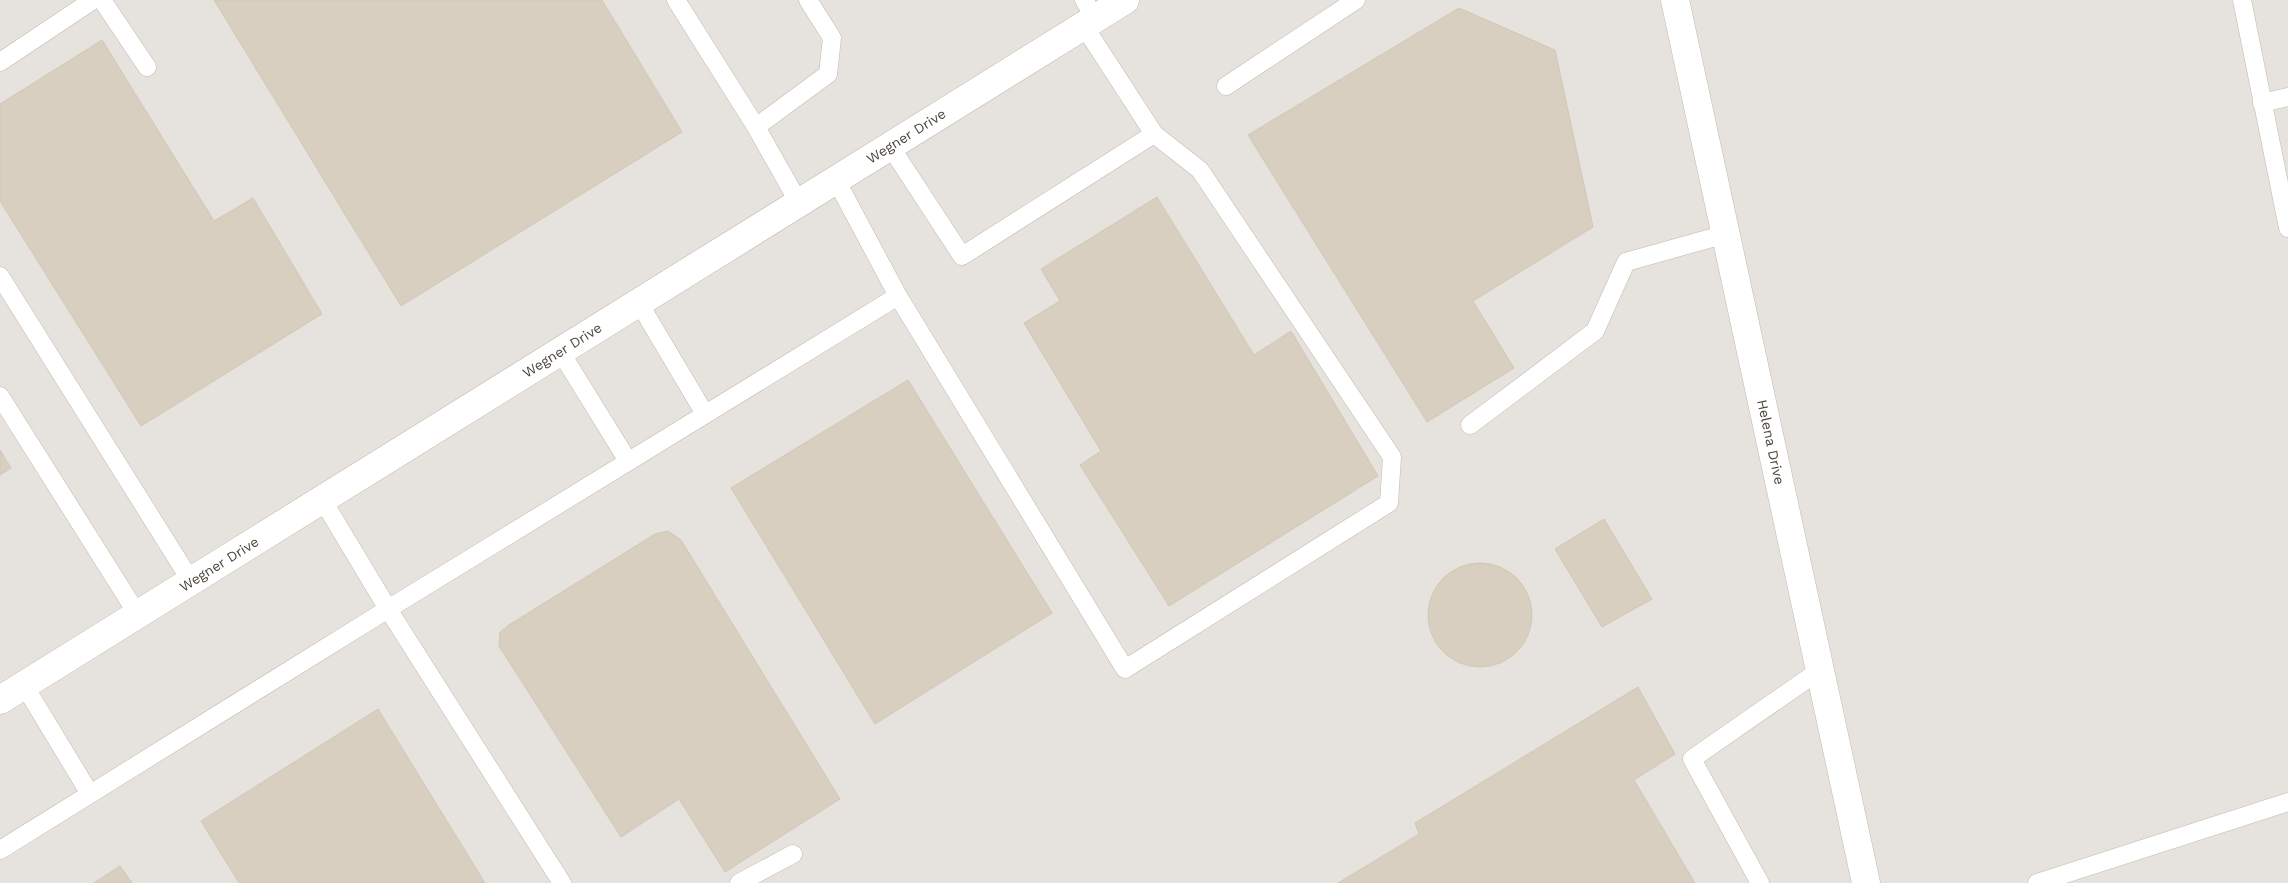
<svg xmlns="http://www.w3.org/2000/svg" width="2288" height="883" font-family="'Work Sans',sans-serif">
	<rect width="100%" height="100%" fill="#f6f3ec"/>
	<rect fill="#e6e2dd" x="0" y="0" width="2288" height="883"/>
	<g fill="#d8cfc1" stroke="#d3c7b4">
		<path d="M 214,0 L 602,0 L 682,132 L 401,306 Z"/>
		<path d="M 1459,8 L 1555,50 L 1593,227 L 1473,301 L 1514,368 L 1427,422 L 1248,135 Z"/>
		<path d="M 102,40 L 214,221 L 253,198 L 322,314 L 141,426 L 0,201 L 0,104 Z"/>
		<path d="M 1157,197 L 1254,355 L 1291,331 L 1378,476 L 1169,606 L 1080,465 L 1101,451 L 1024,323 L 1060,301 L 1041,269 Z"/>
		<path d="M 908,380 L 1052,613 L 875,724 L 731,488 Z"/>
		<path d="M 0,450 L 11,468 L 0,475 Z"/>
		<path d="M 1604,519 L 1652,599 L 1602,627 L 1555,549 Z"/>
		<path d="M 668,531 L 681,540 L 840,799 L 725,872 L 679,799 L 621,837 L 499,646 L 500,632 L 509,625 L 655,534 Z"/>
		<circle cx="1480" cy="615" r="52"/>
		<path d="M 1638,687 L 1675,754 L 1634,780 L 1695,883 L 1338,883 L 1419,834 L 1415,823 Z"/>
		<path d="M 378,709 L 485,883 L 239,883 L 201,821 Z"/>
		<path d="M 120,866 L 132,883 L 94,883 Z"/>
	</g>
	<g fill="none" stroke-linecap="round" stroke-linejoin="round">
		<defs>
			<g id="service">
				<path d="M 102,0 L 147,67"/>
				<path d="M 676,0 L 756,127 L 799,203"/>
				<path d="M 1084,0 L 1095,18"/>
				<path d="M 2242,0 L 2288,228"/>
				<path d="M 0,62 L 93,0"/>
				<path d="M 1226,86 L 1356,0"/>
				<path d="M 2262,103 L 2288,97"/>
				<path d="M 756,127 L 828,74 L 832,38 L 808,0"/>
				<path d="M 890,146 L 962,256 L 1154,134"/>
				<path d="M 0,276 L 191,581"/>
				<path d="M 898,296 L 1125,669 L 1389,503 L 1392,457 L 1200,170 L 1154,134 L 1084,26"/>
				<path d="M 639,303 L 705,414"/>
				<path d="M 560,351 L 628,461"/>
				<path d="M 0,396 L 138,615"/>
				<path d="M 1470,425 L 1595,331 L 1626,262 L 1726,234"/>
				<path d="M 24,685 L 90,794"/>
				<path d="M 0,850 L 388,609 L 322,499"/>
				<path d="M 562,883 L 388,609 L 898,296 L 836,180"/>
				<path d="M 739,883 L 793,854"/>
				<path d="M 1760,883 L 1692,759 L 1820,670"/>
				<path d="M 2037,883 L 2288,802"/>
			</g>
			<g id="minor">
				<path d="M 1675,0 L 1866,883"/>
				<path d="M 0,700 L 1125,0"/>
			</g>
		</defs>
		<use href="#service" stroke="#c2bbae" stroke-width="19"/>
		<use href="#minor" stroke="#c2bbae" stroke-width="29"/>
		<use href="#service" stroke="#fff" stroke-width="18"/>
		<use href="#minor" stroke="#fff" stroke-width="28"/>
	</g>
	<g text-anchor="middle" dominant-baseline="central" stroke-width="4.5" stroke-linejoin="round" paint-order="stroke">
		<g font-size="14" fill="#4b4439" stroke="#fff">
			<text transform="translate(906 136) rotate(-32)">Wegner Drive</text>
			<text transform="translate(562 350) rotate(-32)">Wegner Drive</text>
			<text transform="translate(1771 442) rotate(78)">Helena Drive</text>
			<text transform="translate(219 564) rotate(-32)">Wegner Drive</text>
		</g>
	</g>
</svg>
